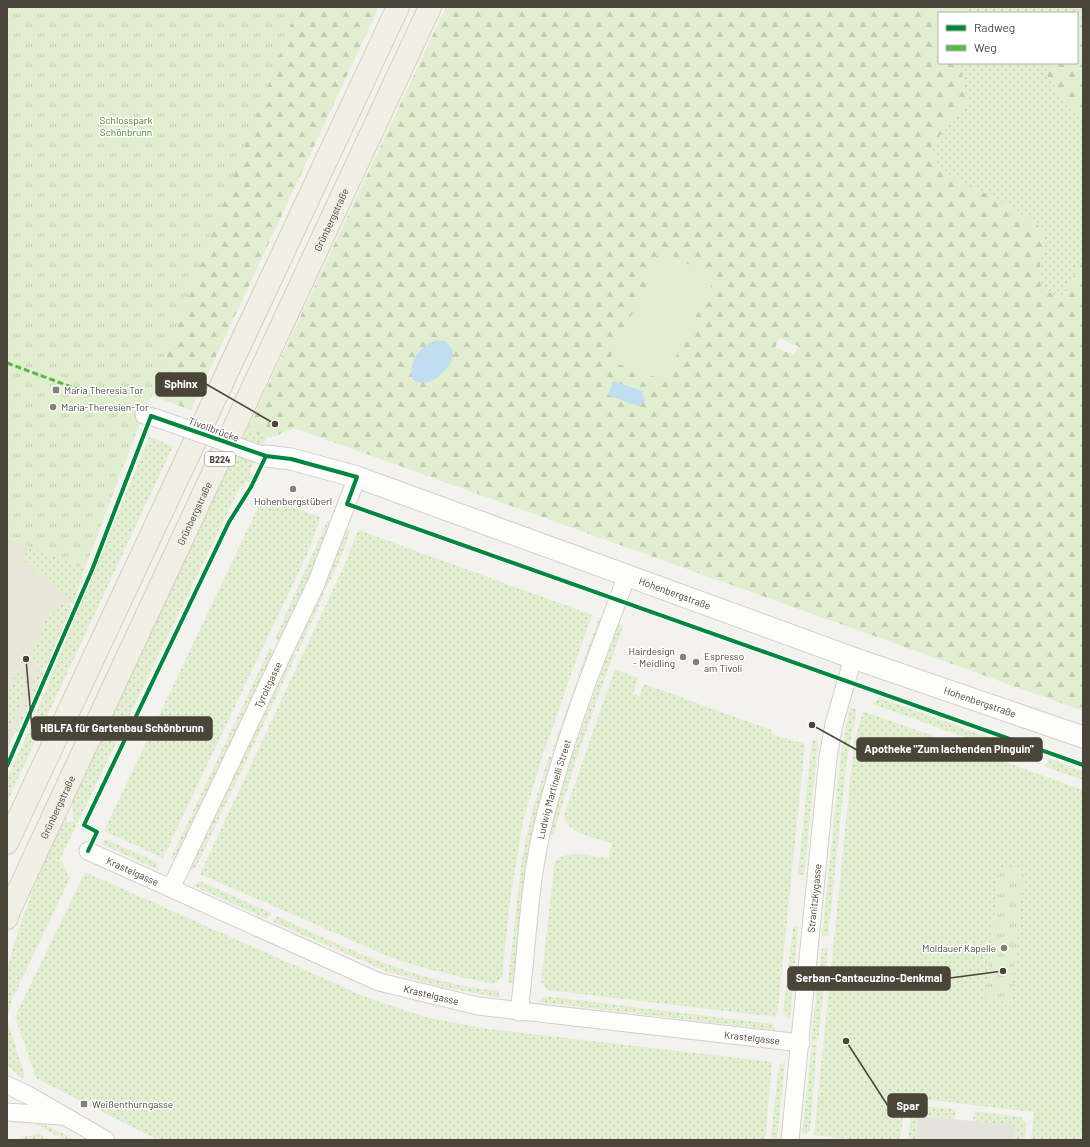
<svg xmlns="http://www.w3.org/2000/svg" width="1090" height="1147" font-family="Barlow,sans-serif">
	<defs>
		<pattern id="grass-dots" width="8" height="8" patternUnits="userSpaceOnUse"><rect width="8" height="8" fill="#e1eecf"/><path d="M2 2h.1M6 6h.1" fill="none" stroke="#c3cdb2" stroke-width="1.8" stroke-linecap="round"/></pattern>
		<pattern id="forest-firs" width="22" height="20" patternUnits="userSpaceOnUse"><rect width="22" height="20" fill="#e1eecf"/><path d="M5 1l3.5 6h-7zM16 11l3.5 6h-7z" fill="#c3cdb2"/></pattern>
		<pattern id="park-tufts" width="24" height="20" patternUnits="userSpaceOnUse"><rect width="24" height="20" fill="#e1eecf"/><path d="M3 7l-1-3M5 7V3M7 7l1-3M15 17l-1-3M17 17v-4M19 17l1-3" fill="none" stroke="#c3cdb2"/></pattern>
	</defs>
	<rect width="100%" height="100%" fill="#f4f2ee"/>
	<path fill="#eae5da" d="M 7,538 L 85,568 L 7,751 Z"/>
	<g fill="url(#grass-dots)">
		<path d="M 965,7 L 1083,7 L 1083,23 L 1077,27 L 1077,13 L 964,13 Z"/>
		<path d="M 960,63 L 1051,63 L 1046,74 L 1073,112 L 1083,117 L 1083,258 L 1062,299 L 1040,288 L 1040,263 L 1046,231 L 1004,203 L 939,170 L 932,148 L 946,127 L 968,105 Z"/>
		<path d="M 247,430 L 267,437 L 249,472 L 252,477 L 249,483 L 246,481 L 244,486 L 241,485 L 60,859 L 70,878 L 11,1002 L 7,1021 L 7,971 L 9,961 L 21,923 L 47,852 L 64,815 L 66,817 L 68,823 L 74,821 L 72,808 L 74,797 L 229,465 Z"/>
		<path d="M 149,437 L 173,446 L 7,802 L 7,779 L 30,728 Z"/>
		<path d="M 263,497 L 321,517 L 308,552 L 163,858 L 104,831 Z"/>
		<path d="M 327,521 L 333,522 L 315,567 L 280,641 L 275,639 Z"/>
		<path d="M 348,528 L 350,532 L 341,557 L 326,589 L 321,587 Z"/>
		<path d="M 358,530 L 592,615 L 542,757 L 523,821 L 510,901 L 502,978 L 493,984 L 432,970 L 397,960 L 200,874 L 346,562 Z"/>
		<path d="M 27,546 L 85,568 L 73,604 L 24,560 L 23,556 Z"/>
		<path d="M 320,590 L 325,592 L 298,652 L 292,649 Z"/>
		<path d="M 61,598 L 71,607 L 46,668 L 29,662 L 48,612 L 55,614 Z"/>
		<path d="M 599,618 L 604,618 L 582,680 L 577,678 Z"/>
		<path d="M 619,623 L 623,627 L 577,757 L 553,835 L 549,834 L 561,787 Z"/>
		<path d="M 270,648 L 275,651 L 176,863 L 171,858 Z"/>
		<path d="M 290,653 L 296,655 L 196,867 L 192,870 L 188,869 Z"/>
		<path d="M 23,654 L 26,654 L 19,674 L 29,679 L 10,731 L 7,730 L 7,696 Z"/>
		<path d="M 39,668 L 45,670 L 17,733 L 15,733 Z"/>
		<path d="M 615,669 L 638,678 L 633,694 L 640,696 L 644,684 L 771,730 L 772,734 L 805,744 L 777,1017 L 547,990 L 541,981 L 555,861 C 569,848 592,858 609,858 L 612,843 C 595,837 568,835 564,815 Z"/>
		<path d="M 576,683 L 580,684 L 556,752 L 552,751 Z"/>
		<path d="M 880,698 L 1041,756 L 1038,763 L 872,704 Z"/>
		<path d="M 851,707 L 856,710 L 856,713 L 847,758 L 828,936 L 822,936 L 841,756 L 844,735 Z"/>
		<path d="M 863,711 L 1083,790 L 1083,1140 L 1031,1140 L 1034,1112 L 906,1097 L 900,1140 L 855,1140 L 814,1135 L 854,743 Z"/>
		<path d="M 812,740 L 818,741 L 804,875 L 798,874 Z"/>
		<path d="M 549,756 L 554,758 L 534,827 L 521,906 L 513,985 L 508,981 L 522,858 L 532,812 Z"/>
		<path d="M 1049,758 L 1083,771 L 1083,780 L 1046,767 Z"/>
		<path d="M 105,839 L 157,862 L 158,870 L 102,844 Z"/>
		<path d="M 85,872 L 368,998 L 424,1017 L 488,1029 L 772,1062 L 765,1140 L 158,1140 L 36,1078 L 15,1017 Z"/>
		<path d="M 200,881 L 271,913 L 267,919 L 193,886 Z"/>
		<path d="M 277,916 C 344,948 423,984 498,991 L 500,998 L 434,985 L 386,971 L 273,922 Z"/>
		<path d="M 793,927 L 798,927 L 790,1019 L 783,1013 Z"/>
		<path d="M 822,948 L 828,948 L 818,1041 L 811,1041 Z"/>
		<path d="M 544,996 L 773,1024 L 775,1030 L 539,1002 Z"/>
		<path d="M 7,1024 L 9,1026 L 25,1077 L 22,1078 L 7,1065 Z"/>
		<path d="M 812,1045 L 817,1045 L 810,1130 L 808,1133 L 802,1134 Z"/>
		<path d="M 785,1062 L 777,1140 L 774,1140 L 771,1137 L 779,1065 Z"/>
		<path d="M 919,1106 L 956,1109 L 954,1119 L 923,1116 L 919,1118 L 916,1140 L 908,1140 L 912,1110 Z"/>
		<path d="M 974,1111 L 1021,1117 L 1026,1123 L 1025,1140 L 1014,1140 L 1015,1130 L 973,1121 Z"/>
		<path d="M 30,1121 L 45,1125 L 72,1138 L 71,1140 L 65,1140 Z"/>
		<path d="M 40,1134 L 51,1140 L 17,1140 L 20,1137 Z"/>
	</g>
	<g fill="url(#forest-firs)" fill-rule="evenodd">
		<path d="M 7,7 L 379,7 L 191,410 L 152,396 L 148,404 Z"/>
		<path d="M 446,7 L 965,7 L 964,13 L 939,13 L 939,63 L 960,63 L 968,105 L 946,127 L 932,148 L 939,170 L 1004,203 L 1046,231 L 1040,263 L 1041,288 L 1062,299 L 1083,258 L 1083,711 L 294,428 L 270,438 L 247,430 ZM 779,338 L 798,346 L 794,355 L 775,348 Z"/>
		<path d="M 1083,23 L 1083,117 L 1073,112 L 1046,74 L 1051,63 L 1077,63 L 1077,27 Z"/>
	</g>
	<g fill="url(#park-tufts)">
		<path d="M 7,7 L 298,7 L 85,568 L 7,538 Z"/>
		<path d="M 1007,866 C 1014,867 1020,866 1024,873 L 1011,1002 L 985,1000 L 999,871 Z"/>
	</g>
	<path fill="#e1eecf" d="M 663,251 L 715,278 L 664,380 L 609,361 Z"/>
	<path fill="#e6e3df" d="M 923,1116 L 1011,1125 L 1015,1130 L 1014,1140 L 916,1140 L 918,1118 Z"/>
	<g fill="#c0ddf1">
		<path d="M 438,340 L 446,342 C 448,344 451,347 452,350 C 457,363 436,383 423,383 C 421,383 417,381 414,381 C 405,365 422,343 438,340 Z"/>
		<path d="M 613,381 L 643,391 L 642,394 L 646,400 L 638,406 L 608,395 Z"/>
	</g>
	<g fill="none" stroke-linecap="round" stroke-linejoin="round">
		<defs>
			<g id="minor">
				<path d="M 144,415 L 156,418"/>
				<path id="s1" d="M 88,851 L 379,982 L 478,1006 L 801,1043"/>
				<path id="s2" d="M 171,888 L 315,586 L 357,477"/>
				<path id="s3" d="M 519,1012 C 527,953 528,892 541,834 C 561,745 596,660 627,575"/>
				<path d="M 7,1085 L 30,1096 L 106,1140"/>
				<path d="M 7,1112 L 61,1116"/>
				<path id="s4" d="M 790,1140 L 828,757 L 834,724 L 853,658"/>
			</g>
			<g id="tertiary">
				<path id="s5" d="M 266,456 L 291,459 L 357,477 L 853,658 L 1083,737"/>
			</g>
			<g id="primary">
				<path d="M 7,843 L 398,7"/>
				<path id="s6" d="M 7,918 L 9,911 L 430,7"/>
			</g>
		</defs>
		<use href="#minor" stroke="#d2d0cb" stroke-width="19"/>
		<use href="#tertiary" stroke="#d2d0cb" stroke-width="23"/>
		<use href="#primary" stroke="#d6cebb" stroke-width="24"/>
		<use href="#minor" stroke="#fdfdfc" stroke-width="17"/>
		<use href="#tertiary" stroke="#fdfdfc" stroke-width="21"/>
		<use href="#primary" stroke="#f2efe6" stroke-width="22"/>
		<defs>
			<path id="minor-bridge" d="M 156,418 L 259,454"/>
		</defs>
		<use href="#minor-bridge" stroke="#d2d0cb" stroke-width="19" stroke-linecap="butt"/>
		<use href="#minor-bridge" stroke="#fdfdfc" stroke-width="17"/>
		<path stroke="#58b947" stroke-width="3" stroke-dasharray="6 3" stroke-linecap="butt" d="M 7,363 L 85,392"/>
		<defs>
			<g id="cycleway">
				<path d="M 7,766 L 92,570 L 151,416 L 266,456 L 291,459 L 357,477 L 347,504 L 1083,765"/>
				<path d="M 88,851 L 97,832 L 84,825 L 229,522 L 251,487 L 266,456"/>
			</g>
		</defs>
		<use href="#cycleway" stroke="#fff" stroke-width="6"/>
		<use href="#cycleway" stroke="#00873e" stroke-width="4"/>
	</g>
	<g fill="#868178" stroke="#fff" stroke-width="1.5">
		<rect x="52" y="386" width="8" height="8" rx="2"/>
		<circle cx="53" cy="407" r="4"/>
		<circle cx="293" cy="489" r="4"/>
		<circle cx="683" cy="657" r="4"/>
		<circle cx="696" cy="662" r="4"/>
		<circle cx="1004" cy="948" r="4"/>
		<rect x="80" y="1100" width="8" height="8" rx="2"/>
	</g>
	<g text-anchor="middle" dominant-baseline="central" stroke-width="3" stroke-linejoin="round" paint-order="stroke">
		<rect fill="#fff" stroke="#817c74" stroke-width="1" x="205" y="452" width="30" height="14" rx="3"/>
		<g font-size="9" font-weight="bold" fill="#4b4439">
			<text x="220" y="459">B224</text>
		</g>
		<g font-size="10" fill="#4a7f2a" stroke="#fff">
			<text x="126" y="120">Schlosspark<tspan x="126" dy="12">Schönbrunn</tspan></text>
		</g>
		<g font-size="10" fill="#4b4439" stroke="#fff">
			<text stroke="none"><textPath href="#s6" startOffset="770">Grünbergstraße</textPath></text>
			<text transform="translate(214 429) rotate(20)">Tivolibrücke</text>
			<text stroke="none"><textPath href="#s6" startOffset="446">Grünbergstraße</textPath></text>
			<text stroke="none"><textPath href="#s5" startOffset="432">Hohenbergstraße</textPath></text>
			<text stroke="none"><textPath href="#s2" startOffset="225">Tyroltgasse</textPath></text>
			<text stroke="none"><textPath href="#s5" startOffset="756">Hohenbergstraße</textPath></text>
			<text stroke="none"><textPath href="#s3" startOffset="226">Ludwig Martinelli Street</textPath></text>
			<text stroke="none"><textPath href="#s6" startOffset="122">Grünbergstraße</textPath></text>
			<text stroke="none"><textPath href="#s1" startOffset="49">Krastelgasse</textPath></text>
			<text stroke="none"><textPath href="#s4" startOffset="243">Stranitzkygasse</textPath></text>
			<text stroke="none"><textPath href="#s1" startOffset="373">Krastelgasse</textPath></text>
			<text stroke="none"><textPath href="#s1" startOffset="697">Krastelgasse</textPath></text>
		</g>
		<g font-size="10" fill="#4b4439" stroke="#fff" text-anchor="start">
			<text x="64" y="390">Maria Theresia Tor</text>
			<text x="61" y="407">Maria-Theresien-Tor</text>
			<text x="293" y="501" text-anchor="middle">Hohenbergstüberl</text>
			<text x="675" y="651" text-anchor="end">Hairdesign<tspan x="675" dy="12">- Meidling</tspan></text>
			<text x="704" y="656">Espresso<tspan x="704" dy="12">am Tivoli</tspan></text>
			<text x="996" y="948" text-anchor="end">Moldauer Kapelle</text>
			<text x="92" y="1104">Weißenthurngasse</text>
		</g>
	</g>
	<path fill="none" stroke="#4b4439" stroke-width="1.5" d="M275 424L206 384M26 659L32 729M812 725L857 750M1003 971L950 978M846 1041L888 1106"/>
	<g fill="#4b4439" stroke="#fff" stroke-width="1.5">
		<circle cx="275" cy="424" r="4"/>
		<circle cx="26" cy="659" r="4"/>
		<circle cx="812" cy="725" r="4"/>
		<circle cx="1003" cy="971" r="4"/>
		<circle cx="846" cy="1041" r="4"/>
	</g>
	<g fill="#4b4439" stroke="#4b4439" stroke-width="1.5">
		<rect x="156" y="373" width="50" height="23" rx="4"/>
		<rect x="32" y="717" width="180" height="23" rx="4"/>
		<rect x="857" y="738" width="185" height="23" rx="4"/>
		<rect x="788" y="967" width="162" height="23" rx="4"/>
		<rect x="888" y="1094" width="39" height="23" rx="4"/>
	</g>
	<g font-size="11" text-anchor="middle" font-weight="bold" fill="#fff">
		<text x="181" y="388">Sphinx</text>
		<text x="122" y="732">HBLFA für Gartenbau Schönbrunn</text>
		<text x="949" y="753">Apotheke "Zum lachenden Pinguin"</text>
		<text x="869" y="982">Serban-Cantacuzino-Denkmal</text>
		<text x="908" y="1110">Spar</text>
	</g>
	<rect width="1090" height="1147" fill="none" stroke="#4b4439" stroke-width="16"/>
	<rect x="938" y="12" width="140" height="52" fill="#ffffff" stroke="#b7b4b0"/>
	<rect x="946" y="25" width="20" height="6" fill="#00873e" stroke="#b7b4b0"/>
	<text x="974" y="32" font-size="12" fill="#4b4439">Radweg</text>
	<rect x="946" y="45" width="20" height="6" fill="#58b947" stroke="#b7b4b0"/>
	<text x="974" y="52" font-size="12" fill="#4b4439">Weg</text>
</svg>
